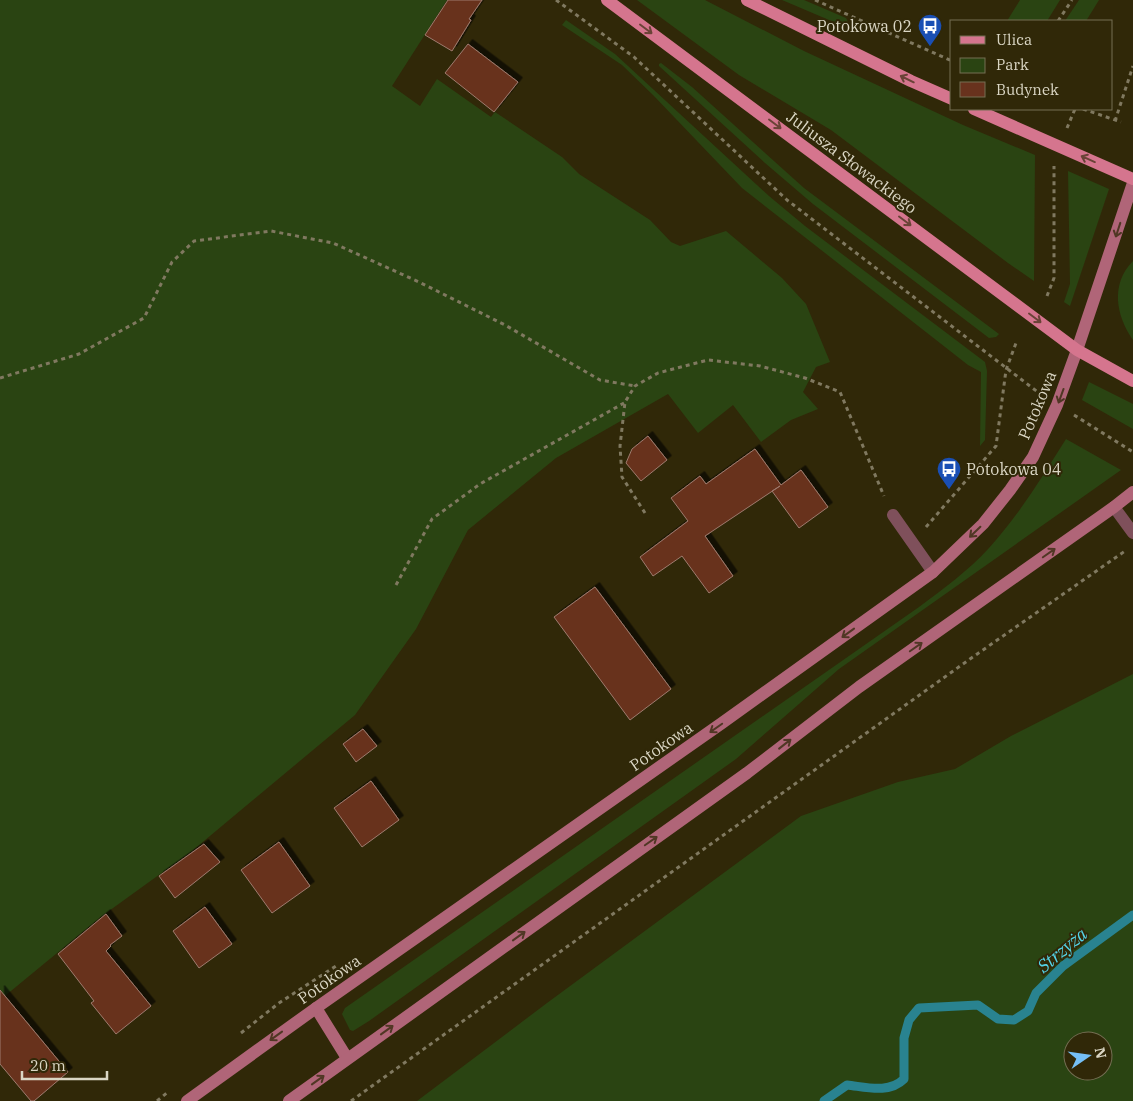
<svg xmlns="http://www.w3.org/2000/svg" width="1133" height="1101" font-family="'IBM Plex Serif',serif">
	<defs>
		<filter id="shadow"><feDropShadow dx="4.5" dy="-4.5" stdDeviation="0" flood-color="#0009"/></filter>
	</defs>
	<rect width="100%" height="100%" fill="#302808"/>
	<g fill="#2a4412" fill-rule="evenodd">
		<path d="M 0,0 L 447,0 L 392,86 L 420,106 L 437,79 L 491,117 L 495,112 L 562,157 L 579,174 L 650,220 L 671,242 L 680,246 L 726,231 L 782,278 L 806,304 L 830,362 L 816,367 L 803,392 L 818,409 L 791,420 L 761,442 L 733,405 L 698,433 L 668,394 L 556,458 L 468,530 L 416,629 L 355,715 L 192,851 L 102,916 L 0,1000 Z"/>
		<path d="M 637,0 L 705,0 L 804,51 L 963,125 L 1035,155 L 1034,281 L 1008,263 L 831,130 L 739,75 Z"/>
		<path d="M 782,0 L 804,0 L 846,18 L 848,22 L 846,25 L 829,20 Z"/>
		<path d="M 1020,0 L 1060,0 L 1047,21 L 1007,21 Z"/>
		<path d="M 1079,0 L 1099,0 L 1086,21 L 1065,21 Z"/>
		<path d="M 566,20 L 615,54 L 769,196 L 805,226 L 985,362 L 987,371 L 985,440 L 980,446 L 981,372 L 968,365 L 742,188 L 653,95 L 622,65 L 562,25 Z"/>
		<path d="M 661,63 L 692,87 L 804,188 L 999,334 L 996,337 L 989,338 L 813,204 L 765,163 L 659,66 L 659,64 Z"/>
		<path d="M 1068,171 L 1109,189 L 1070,306 L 1064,302 L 1070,284 Z"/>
		<path d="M 1133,261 L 1133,340 C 1116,316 1110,284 1133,261 Z"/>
		<path d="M 1089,382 L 1133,404 L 1133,429 L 1082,400 Z"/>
		<path d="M 1066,439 L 1121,470 L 839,669 L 736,759 L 369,1021 L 353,1031 L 350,1030 L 342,1014 L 345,1008 L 919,607 C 943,589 968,571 989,548 C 1019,515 1042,477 1066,439 Z"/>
		<path d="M 1133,674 L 1133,1101 L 417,1101 L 547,1003 L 801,816 L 898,782 L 955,769 L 1011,736 ZM 1073,1041 L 1103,1041 L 1103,1071 L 1073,1071 Z"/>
	</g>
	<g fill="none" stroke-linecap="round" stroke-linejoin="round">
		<path stroke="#298390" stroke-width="9" d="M 824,1101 L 847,1085 C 866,1087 889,1094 904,1079 L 904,1038 L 909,1020 L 919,1008 L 978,1005 L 998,1019 L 1014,1020 L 1028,1011 L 1036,993 L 1063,966 L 1133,915"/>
	</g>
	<g fill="#68321d" stroke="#9e7b6e" filter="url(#shadow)">
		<path d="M 448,0 L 482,0 L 469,19 L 471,20 L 452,51 L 425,35 Z"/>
		<path d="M 468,44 L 518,82 L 494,112 L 445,73 Z"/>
		<path d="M 648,436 L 667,460 L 641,481 L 626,463 L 632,449 Z"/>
		<path d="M 755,449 L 781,485 L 801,470 L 828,507 L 799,528 L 772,491 L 780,486 L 705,536 L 733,576 L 709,593 L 682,556 L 653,576 L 640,557 L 688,521 L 671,498 L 700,476 L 706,484 Z"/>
		<path d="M 595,587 L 671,689 L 630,720 L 554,617 Z"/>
		<path d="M 363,729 L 377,746 L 356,762 L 343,744 Z"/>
		<path d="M 371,781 L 399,820 L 362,847 L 334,808 Z"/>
		<path d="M 279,842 L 310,886 L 272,913 L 241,870 Z"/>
		<path d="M 204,844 L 220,862 L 175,898 L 159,876 Z"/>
		<path d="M 205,907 L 232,944 L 199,968 L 173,931 Z"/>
		<path d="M 106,914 L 122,936 L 110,945 L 111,946 L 106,951 L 151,1006 L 116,1034 L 91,1003 L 94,1001 L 58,954 Z"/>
		<path d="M 0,990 L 68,1072 L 34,1101 L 31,1101 L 0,1064 Z"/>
	</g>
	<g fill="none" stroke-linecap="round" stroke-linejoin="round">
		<g stroke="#807960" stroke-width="3" stroke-dasharray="4 4" stroke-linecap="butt">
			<path d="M 556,0 L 634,57 L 787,200 L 1039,393"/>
			<path d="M 815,0 L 952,61"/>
			<path d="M 1058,21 L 1072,0"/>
			<path d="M 1083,109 L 1121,122"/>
			<path d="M 1115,121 L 1133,66"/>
			<path d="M 1067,128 L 1075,109"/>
			<path d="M 1047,296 L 1054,278 L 1054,166"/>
			<path d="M 0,378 L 79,354 L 144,318 L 172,262 L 194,241 L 271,231 L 333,243 L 419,282 L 505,325 L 600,380 L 635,386"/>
			<path d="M 1074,415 L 1133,452"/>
			<path d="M 645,513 L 622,477 L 620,446 L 625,402 L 635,386 L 658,373 L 708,360 L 760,366 L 805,378 L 840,392 L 884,496"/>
			<path d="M 926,527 L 996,446 L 1006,370 L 1016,343"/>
			<path d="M 396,585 L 432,519 L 480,484 L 624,403"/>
			<path d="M 241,1033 L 279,1003 L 336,966"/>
			<path d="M 157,1101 L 168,1092"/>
			<path d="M 351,1101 L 970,659 L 1125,551"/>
		</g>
		<g stroke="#7f505b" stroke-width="12">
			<path d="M 1114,507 L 1133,533"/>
			<path d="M 893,515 L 933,572"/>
		</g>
		<g stroke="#b06578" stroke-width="12">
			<path d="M 316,1008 L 347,1058"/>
			<path d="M 187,1101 L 316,1008 L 722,723 L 933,572 L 983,524 L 1010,490 L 1033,457 L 1057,405 L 1077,350 L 1133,183"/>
			<path d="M 289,1101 L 747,773 L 859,687 L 1114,507 L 1133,492"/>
		</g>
		<g stroke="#d5758e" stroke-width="12">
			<path d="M 607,0 L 1077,350 L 1133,381"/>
			<path d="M 747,0 L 911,81 L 952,99"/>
			<path d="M 974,109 L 1133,179"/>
		</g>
	</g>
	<defs><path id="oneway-shaft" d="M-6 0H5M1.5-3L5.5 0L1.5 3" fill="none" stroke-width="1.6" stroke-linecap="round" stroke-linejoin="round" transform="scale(1.25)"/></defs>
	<g stroke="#6a4337">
		<use href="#oneway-shaft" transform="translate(646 29) rotate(37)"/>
		<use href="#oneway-shaft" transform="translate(907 79) rotate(-154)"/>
		<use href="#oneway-shaft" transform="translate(775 124) rotate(37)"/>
		<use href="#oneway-shaft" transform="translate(1088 159) rotate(-156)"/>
		<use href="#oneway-shaft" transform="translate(905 221) rotate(37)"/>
		<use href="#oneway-shaft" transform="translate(1035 318) rotate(37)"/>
	</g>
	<g stroke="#503724">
		<use href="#oneway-shaft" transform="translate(1118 230) rotate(108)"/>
		<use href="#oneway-shaft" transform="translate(1061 396) rotate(110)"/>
		<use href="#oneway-shaft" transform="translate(975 532) rotate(136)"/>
		<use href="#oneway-shaft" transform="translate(1049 553) rotate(-35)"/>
		<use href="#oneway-shaft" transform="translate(848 633) rotate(144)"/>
		<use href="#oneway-shaft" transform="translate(916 647) rotate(-35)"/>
		<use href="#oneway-shaft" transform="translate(716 728) rotate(145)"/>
		<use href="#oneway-shaft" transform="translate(785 744) rotate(-38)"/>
		<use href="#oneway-shaft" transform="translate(651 841) rotate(-35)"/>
		<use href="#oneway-shaft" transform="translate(519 936) rotate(-36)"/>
		<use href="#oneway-shaft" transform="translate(387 1030) rotate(-36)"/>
		<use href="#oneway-shaft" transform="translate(276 1036) rotate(144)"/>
		<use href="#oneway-shaft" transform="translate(318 1080) rotate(-36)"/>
	</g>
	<defs>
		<symbol id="bus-pin" viewBox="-11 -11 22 30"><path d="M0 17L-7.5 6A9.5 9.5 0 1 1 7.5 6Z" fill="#1a4fb4" stroke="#302808"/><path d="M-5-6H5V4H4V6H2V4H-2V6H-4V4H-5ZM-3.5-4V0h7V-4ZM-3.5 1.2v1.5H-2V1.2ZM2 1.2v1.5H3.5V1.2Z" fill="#fff"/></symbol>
	</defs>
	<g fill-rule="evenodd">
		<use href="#bus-pin" x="916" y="12" width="28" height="38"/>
		<use href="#bus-pin" x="935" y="455" width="28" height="38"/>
	</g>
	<g text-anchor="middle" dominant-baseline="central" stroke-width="4" stroke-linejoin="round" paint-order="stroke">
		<g font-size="16" fill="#dad6c4" stroke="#302808" text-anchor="end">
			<text x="912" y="26">Potokowa 02</text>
			<text x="966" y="469" text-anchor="start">Potokowa 04</text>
		</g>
		<g font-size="16" fill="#dad6c4" stroke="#302808">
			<text transform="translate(852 162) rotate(37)">Juliusza Słowackiego</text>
			<text transform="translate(1037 405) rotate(-67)">Potokowa</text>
			<text transform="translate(661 746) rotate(-35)">Potokowa</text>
			<text transform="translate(329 979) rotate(-35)">Potokowa</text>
		</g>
		<g font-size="18" font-style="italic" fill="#54d4e8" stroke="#302808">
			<text transform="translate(1062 950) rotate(-40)">Strzyża</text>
		</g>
	</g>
	<rect x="950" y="20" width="162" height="90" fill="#302808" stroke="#746e53"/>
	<rect x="960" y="36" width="25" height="8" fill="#d5758e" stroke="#746e53"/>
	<text x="996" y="45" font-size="15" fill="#dad6c4">Ulica</text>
	<rect x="960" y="58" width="25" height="15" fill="#2a4412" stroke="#746e53"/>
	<text x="996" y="70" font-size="15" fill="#dad6c4">Park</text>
	<rect x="960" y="82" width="25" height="15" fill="#68321d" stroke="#746e53"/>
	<text x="996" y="95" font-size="15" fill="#dad6c4">Budynek</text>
	<g transform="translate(1088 1056) rotate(77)"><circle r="24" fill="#302808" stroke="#746e53"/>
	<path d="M0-4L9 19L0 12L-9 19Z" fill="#75c0f6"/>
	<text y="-8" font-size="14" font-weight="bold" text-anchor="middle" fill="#dad6c4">N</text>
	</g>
	<path d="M22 1071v8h85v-8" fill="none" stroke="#dad6c4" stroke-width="2.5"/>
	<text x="30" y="1071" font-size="15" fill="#dad6c4" stroke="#302808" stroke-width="4" paint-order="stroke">20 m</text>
</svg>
